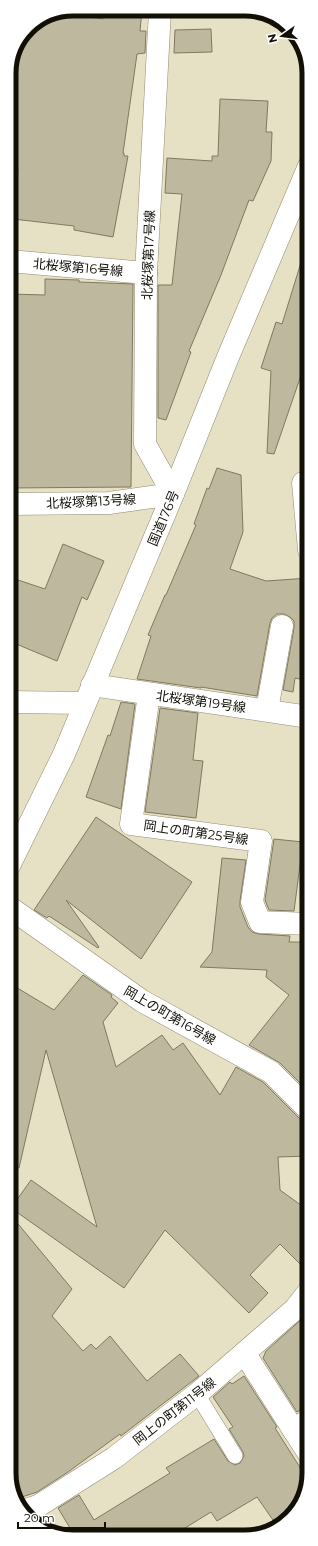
<svg xmlns="http://www.w3.org/2000/svg" width="318" height="1546" font-family="Montserrat,'Noto Sans JP',sans-serif">
	<rect width="100%" height="100%" fill="#e6e0c4"/>
	<g fill="#beb89e" stroke="#7e7960">
		<path d="M 103,9 L 142,10 L 140,31 L 146,31 L 145,53 L 137,54 L 123,153 L 124,153 L 124,156 L 128,156 L 113,237 L 74,230 L 74,226 L 13,219 L 18,169 L 9,168 L 9,69 L 28,28 L 64,13 L 103,19 Z"/>
		<path d="M 211,29 L 212,52 L 174,53 L 175,30 Z"/>
		<path d="M 220,99 L 268,101 L 266,132 L 272,132 L 271,161 L 253,201 L 249,200 L 221,275 L 189,351 L 191,352 L 166,420 L 158,418 L 158,285 L 172,285 L 182,194 L 165,193 L 167,158 L 212,161 L 212,156 L 218,156 Z"/>
		<path d="M 303,256 L 309,257 L 309,352 L 274,454 L 267,453 L 271,371 L 261,368 L 276,322 L 282,324 Z"/>
		<path d="M 45,279 L 79,280 L 79,282 L 133,284 L 131,487 L 9,488 L 9,294 L 45,295 Z"/>
		<path d="M 217,468 L 241,475 L 243,532 L 230,569 L 266,581 L 309,578 L 309,681 L 295,678 L 293,692 L 283,690 L 294,628 L 294,621 L 290,617 L 284,614 L 277,614 L 272,618 L 270,623 L 257,696 L 201,687 L 201,688 L 137,679 L 151,636 L 148,635 L 165,595 L 166,595 L 196,525 L 194,524 L 207,488 L 209,489 Z"/>
		<path d="M 63,544 L 104,561 L 87,600 L 82,597 L 57,661 L 9,641 L 9,604 L 18,580 L 45,589 Z"/>
		<path d="M 121,702 L 135,704 L 121,809 L 86,797 L 108,735 L 110,736 Z"/>
		<path d="M 160,708 L 198,713 L 193,760 L 203,761 L 196,818 L 145,812 Z"/>
		<path d="M 96,817 L 192,882 L 141,959 L 66,900 L 99,947 L 98,948 L 49,916 L 47,918 L 34,910 Z"/>
		<path d="M 274,839 L 303,842 L 294,911 L 269,910 L 265,900 Z"/>
		<path d="M 222,858 L 246,860 L 240,901 L 240,907 L 248,927 L 252,932 L 259,934 L 290,936 L 289,942 L 309,942 L 309,1092 L 280,1063 L 249,1045 L 289,995 L 266,977 L 267,970 L 200,967 L 212,952 Z"/>
		<path d="M 83,975 L 112,995 L 111,997 L 118,1003 L 103,1022 L 116,1067 L 162,1035 L 173,1050 L 183,1043 L 220,1095 L 236,1067 L 263,1082 L 300,1119 L 309,1122 L 309,1156 L 278,1157 L 280,1190 L 309,1211 L 309,1273 L 280,1244 L 250,1275 L 268,1293 L 249,1313 L 165,1230 L 124,1288 L 11,1208 L 31,1180 L 97,1227 L 46,1050 L 19,1168 L 9,1167 L 9,983 L 54,1010 Z"/>
		<path d="M 9,1213 L 72,1289 L 52,1316 L 83,1351 L 91,1344 L 96,1349 L 110,1336 L 147,1381 L 180,1354 L 199,1376 L 121,1436 L 120,1434 L 68,1472 L 37,1492 L 19,1498 L 10,1472 Z"/>
		<path d="M 309,1312 L 309,1404 L 297,1412 L 263,1358 L 266,1351 L 303,1318 Z"/>
		<path d="M 244,1376 L 277,1427 L 275,1428 L 308,1480 L 296,1508 L 275,1523 L 257,1497 L 217,1521 L 211,1512 L 172,1536 L 68,1536 L 73,1533 L 58,1508 L 79,1495 L 94,1520 L 170,1473 L 166,1468 L 214,1439 L 228,1461 L 235,1465 L 240,1463 L 244,1456 L 243,1452 L 229,1429 L 233,1427 L 213,1397 L 230,1382 L 232,1384 Z"/>
	</g>
	<g fill="none" stroke-linecap="round" stroke-linejoin="round">
		<defs>
			<path id="service" d="M 197,1394 L 235,1456"/>
			<g id="minor">
				<path d="M 9,261 L 146,273"/>
				<path d="M 303,483 L 309,550"/>
				<path d="M 9,504 L 109,503 L 173,494 L 145,444 L 146,273 L 160,10"/>
				<path d="M 92,685 L 309,717"/>
				<path d="M 149,694 L 131,824 L 261,841 L 252,902 L 260,922 L 309,924"/>
				<path d="M 9,702 L 85,703"/>
				<path d="M 267,710 L 282,626"/>
				<path d="M 9,907 L 142,1001 L 271,1072 L 309,1110"/>
				<path d="M 245,1354 L 309,1454"/>
				<path d="M 294,1431 L 309,1419"/>
				<path d="M 23,1511 L 38,1506 L 114,1458 L 197,1394 L 295,1309 L 309,1291"/>
			</g>
			<path id="trunk" d="M 9,866 L 64,754 L 173,494 L 228,357 L 309,166"/>
		</defs>
		<use href="#service" stroke="#918b72" stroke-width="16"/>
		<use href="#minor" stroke="#918b72" stroke-width="23"/>
		<use href="#trunk" stroke="#918b72" stroke-width="23"/>
		<use href="#service" stroke="#fff" stroke-width="15"/>
		<use href="#minor" stroke="#fff" stroke-width="22"/>
		<use href="#trunk" stroke="#fff" stroke-width="22"/>
	</g>
	<g text-anchor="middle" dominant-baseline="central" stroke-width="3.5" stroke-linejoin="round" paint-order="stroke">
		<g font-size="13" fill="#110f06" stroke="#fff">
			<text transform="translate(148 255) rotate(-88)">北桜塚第17号線</text>
			<text transform="translate(78 267) rotate(5)">北桜塚第16号線</text>
			<text transform="translate(91 501) rotate(-3)">北桜塚第13号線</text>
			<text transform="translate(163 518) rotate(-67)">国道176号</text>
			<text transform="translate(201 701) rotate(8)">北桜塚第19号線</text>
			<text transform="translate(196 832) rotate(8)">岡上の町第25号線</text>
			<text transform="translate(170 1015) rotate(30)">岡上の町第16号線</text>
			<text transform="translate(174 1411) rotate(-38)">岡上の町第11号線</text>
		</g>
	</g>
	<path d="M0 0H318V1546H0ZM73 16H245A57 57 0 0 1 302 73V1473A57 57 0 0 1 245 1530H73A57 57 0 0 1 16 1473V73A57 57 0 0 1 73 16Z" fill="#fff" fill-rule="evenodd"/>
	<path fill="none" stroke="#110f06" stroke-width="5" d="M73 16H245A57 57 0 0 1 302 73V1473A57 57 0 0 1 245 1530H73A57 57 0 0 1 16 1473V73A57 57 0 0 1 73 16Z"/>
	<g transform="translate(282 36) rotate(256)" stroke="#ffffff" stroke-width="3" paint-order="stroke">
	<path d="M0-3L7 15L0 10L-7 15Z" fill="#110f06"/>
	<text y="-6" font-size="11" font-weight="bold" text-anchor="middle" fill="#110f06">N</text>
	</g>
	<path d="M18 1522v6h87v-6" fill="none" stroke="#110f06" stroke-width="2"/>
	<text x="24" y="1522" font-size="12" fill="#110f06" stroke="#ffffff" stroke-width="3" paint-order="stroke">20 m</text>
</svg>
